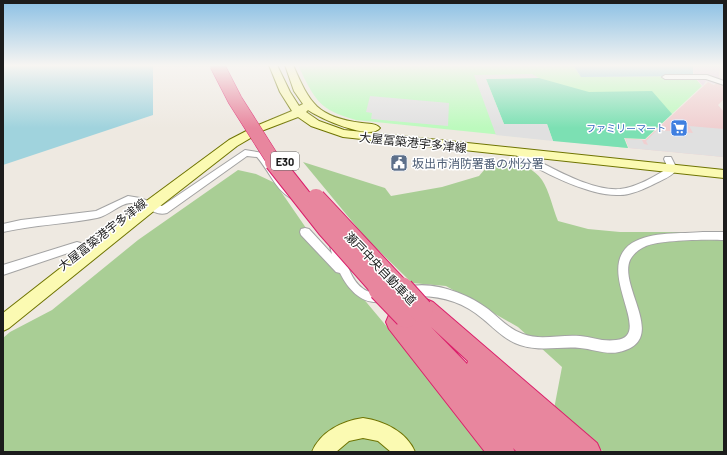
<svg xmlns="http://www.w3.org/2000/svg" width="727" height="455" font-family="Barlow,'Noto Sans JP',sans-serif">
	<rect width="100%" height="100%" fill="#eee9e1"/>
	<path fill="#f0cfd0" d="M 708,82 L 714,85 L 717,82 L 724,85 L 724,99 L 718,105 L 724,112 L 724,157 L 629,148 L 625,138 L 645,140 Z"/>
	<path fill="#e7d3e5" d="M 693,65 L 720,65 L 719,77 L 723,81 L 719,79 L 714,84 L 706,81 L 703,86 L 694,76 Z"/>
	<g fill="#a9ce95">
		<path d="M 492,161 C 510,161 531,164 542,180 C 549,190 553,209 558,221 L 588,229 L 620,232 L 678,232 L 724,237 L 724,452 L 604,452 L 554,409 L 562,367 L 518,327 L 446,286 L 412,283 L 365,237 L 303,162 L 385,188 L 391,196 L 442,187 L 479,176 Z"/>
		<path d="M 238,170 L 256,174 L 275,183 L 315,241 L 492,452 L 3,452 L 3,338 L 10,332 L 52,310 L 138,240 Z"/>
	</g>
	<path fill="#bcfabd" d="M 298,65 L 573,65 L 581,77 L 693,76 L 702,86 L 645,139 L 624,138 L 628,148 L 356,120 C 318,110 314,98 298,65 Z"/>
	<path fill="#7ce0b3" d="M 539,78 L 589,92 L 652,91 L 672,114 L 645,139 L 624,138 L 628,148 L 553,141 L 547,124 L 504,124 L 486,79 Z"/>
	<g fill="#e0e0e0">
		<path d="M 532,74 L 539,78 L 486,79 L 504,124 L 547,124 L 553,141 L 496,135 L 474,75 Z"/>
		<path d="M 370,96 L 449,103 L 448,126 L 371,119 L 372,113 L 366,112 Z"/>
		<path d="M 689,126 L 724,129 L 724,157 L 629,148 L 626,139 L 642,140 L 644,144 L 648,145 L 646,141 L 657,130 L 693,133 Z"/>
	</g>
	<g fill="#a0d3dd">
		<path d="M 3,65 L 153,65 L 153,115 L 3,165 Z"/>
		<path d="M 573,65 L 693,65 L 693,76 L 581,77 Z"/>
	</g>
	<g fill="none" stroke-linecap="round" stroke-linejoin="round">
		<defs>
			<g id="street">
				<path d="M 707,75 L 724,81 L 724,85 L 706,79 L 665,79 L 662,77 L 665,75 Z"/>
				<path d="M 518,149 C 526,151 534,159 542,163 C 563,174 596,191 620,189 C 637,187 654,177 668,168 L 664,159 L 665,157 L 671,157 L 677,169 C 673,176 662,180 654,184 C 644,189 631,195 620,195 C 591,197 538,171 515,154 L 515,150 Z"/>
				<path d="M 245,150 L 263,153 L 284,183 L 303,198 L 301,200 L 298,201 C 277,195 271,173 257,157 L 247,156 L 167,213 C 153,217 144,202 130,203 C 119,204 108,216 97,218 C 66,224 34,225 3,232 L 3,224 L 21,220 L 96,211 L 128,196 L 140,198 L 162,206 Z"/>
				<path d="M 305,228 L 309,229 L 332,254 L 329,242 L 330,239 L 338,239 C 346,255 348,282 367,291 C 374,294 382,290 389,292 L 391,296 L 389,300 C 366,308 350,293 340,273 L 336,272 L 301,235 L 300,232 L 301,229 Z"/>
				<path d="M 703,232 L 724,232 L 724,240 C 707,239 660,240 646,246 C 639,249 633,254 630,260 C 618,287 670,341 619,352 C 606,355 593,349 580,348 C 560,346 540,352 520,345 C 505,340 495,329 483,319 C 461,300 436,294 407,297 L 403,296 L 401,292 L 403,288 C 430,279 467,293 488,309 C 499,318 509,329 523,334 C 541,341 561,334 580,336 C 592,337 603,342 616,340 C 656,336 592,269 632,243 C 652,231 681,234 703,232 Z"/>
				<path d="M 77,242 L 88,245 L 89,248 L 88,251 L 84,252 L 77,250 L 3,275 L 3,265 Z"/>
			</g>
			<g id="secondary">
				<path d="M 269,65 L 277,65 L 290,92 L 299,106 L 303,104 L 294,91 L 285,65 L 293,65 C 310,104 317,117 362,123 C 368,124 376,123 380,128 C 370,141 319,118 308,110 L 306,112 L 319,121 L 344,130 L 724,170 L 724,178 L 343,137 L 311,126 L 298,117 L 264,130 L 237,146 L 155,210 L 9,328 L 3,331 L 3,313 L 145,202 L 229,140 L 256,126 L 292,111 L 280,92 Z"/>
				<path d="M 363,418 C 384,421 407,432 415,452 L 391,452 L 378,441 L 363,438 L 349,441 L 336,452 L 312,452 C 320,432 342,421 363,418 Z"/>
			</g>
			<path id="highway" d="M 426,299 L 433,302 L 597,443 L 601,452 L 517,452 L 513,448 L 515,452 L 485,452 L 389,329 L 386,322 L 389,315 L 406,306 L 417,313 L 416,309 L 419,302 ZM 431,327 L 468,361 L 467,364 Z"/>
		</defs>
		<use href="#street" stroke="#a3a3a3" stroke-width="2"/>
		<use href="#secondary" stroke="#6f7402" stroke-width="2"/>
		<use href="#highway" stroke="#db1f6b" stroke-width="2"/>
		<use href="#street" fill="#fff" fill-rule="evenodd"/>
		<use href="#secondary" fill="#fbfab2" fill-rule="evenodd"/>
		<use href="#highway" fill="#e8869e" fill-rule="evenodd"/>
		<defs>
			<path id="highway-bridge-far2" d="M 217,65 L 235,100 L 275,163"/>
			<g id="highway-bridge-far1">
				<path d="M 274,162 L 326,228 L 381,290"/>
				<path d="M 316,198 L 402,290"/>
			</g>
			<g id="highway-bridge">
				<path d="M 380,289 L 406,316"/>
				<path d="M 402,289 L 421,310"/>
			</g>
		</defs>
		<use href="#highway-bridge-far2" stroke="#db1f6b" stroke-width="15" stroke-linecap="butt"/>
		<use href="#highway-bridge-far1" stroke="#db1f6b" stroke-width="20" stroke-linecap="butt"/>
		<use href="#highway-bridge" stroke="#db1f6b" stroke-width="25" stroke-linecap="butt"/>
		<use href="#highway-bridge-far2" stroke="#e8869e" stroke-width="14"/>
		<use href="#highway-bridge-far1" stroke="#e8869e" stroke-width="18"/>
		<use href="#highway-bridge" stroke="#e8869e" stroke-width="23"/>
	</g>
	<linearGradient id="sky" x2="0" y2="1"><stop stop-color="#8bc0e4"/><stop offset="0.51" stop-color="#f7f5f2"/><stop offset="1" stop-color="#f7f5f2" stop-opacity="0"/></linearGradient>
	<rect width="727" height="128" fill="url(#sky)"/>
	<defs>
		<symbol id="supermarket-square" viewBox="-11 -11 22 22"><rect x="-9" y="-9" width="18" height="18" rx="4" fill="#3f7fe0" stroke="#fff"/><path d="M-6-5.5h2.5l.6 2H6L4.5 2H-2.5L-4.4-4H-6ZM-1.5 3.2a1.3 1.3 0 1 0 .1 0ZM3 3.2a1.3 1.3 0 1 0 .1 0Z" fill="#fff"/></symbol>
		<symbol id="civic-square" viewBox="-11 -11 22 22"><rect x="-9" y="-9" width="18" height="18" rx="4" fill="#5c6f8a" stroke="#fff"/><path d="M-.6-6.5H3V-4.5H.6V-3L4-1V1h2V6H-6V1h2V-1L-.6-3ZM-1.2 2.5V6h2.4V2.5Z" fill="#fff"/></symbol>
	</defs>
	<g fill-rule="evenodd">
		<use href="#supermarket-square" x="669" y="118" width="20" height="20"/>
		<use href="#civic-square" x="389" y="153" width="20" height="20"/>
	</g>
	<g text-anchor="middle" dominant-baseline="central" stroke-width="3" stroke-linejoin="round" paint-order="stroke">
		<g font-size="10" fill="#366cbe" stroke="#fff" text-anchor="end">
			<text x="666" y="128">ファミリーマート</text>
		</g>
		<rect fill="#fff" stroke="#606060" stroke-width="1" x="271" y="152" width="28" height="18" rx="3"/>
		<g font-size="11" font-weight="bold" fill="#1c1c1c">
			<text x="285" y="161">E30</text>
		</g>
		<g font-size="12" fill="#1c1c1c" stroke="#fff">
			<text transform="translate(413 142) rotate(6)">大屋冨築港宇多津線</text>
			<text transform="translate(102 234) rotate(-38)">大屋冨築港宇多津線</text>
			<text transform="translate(381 268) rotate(46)">瀬戸中央自動車道</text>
		</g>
		<g font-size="12" fill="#4e5e75" stroke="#fff" text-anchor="start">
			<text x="412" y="163">坂出市消防署番の州分署</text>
		</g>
	</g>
	<rect width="727" height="455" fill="none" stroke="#1c1c1c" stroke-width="8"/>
</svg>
